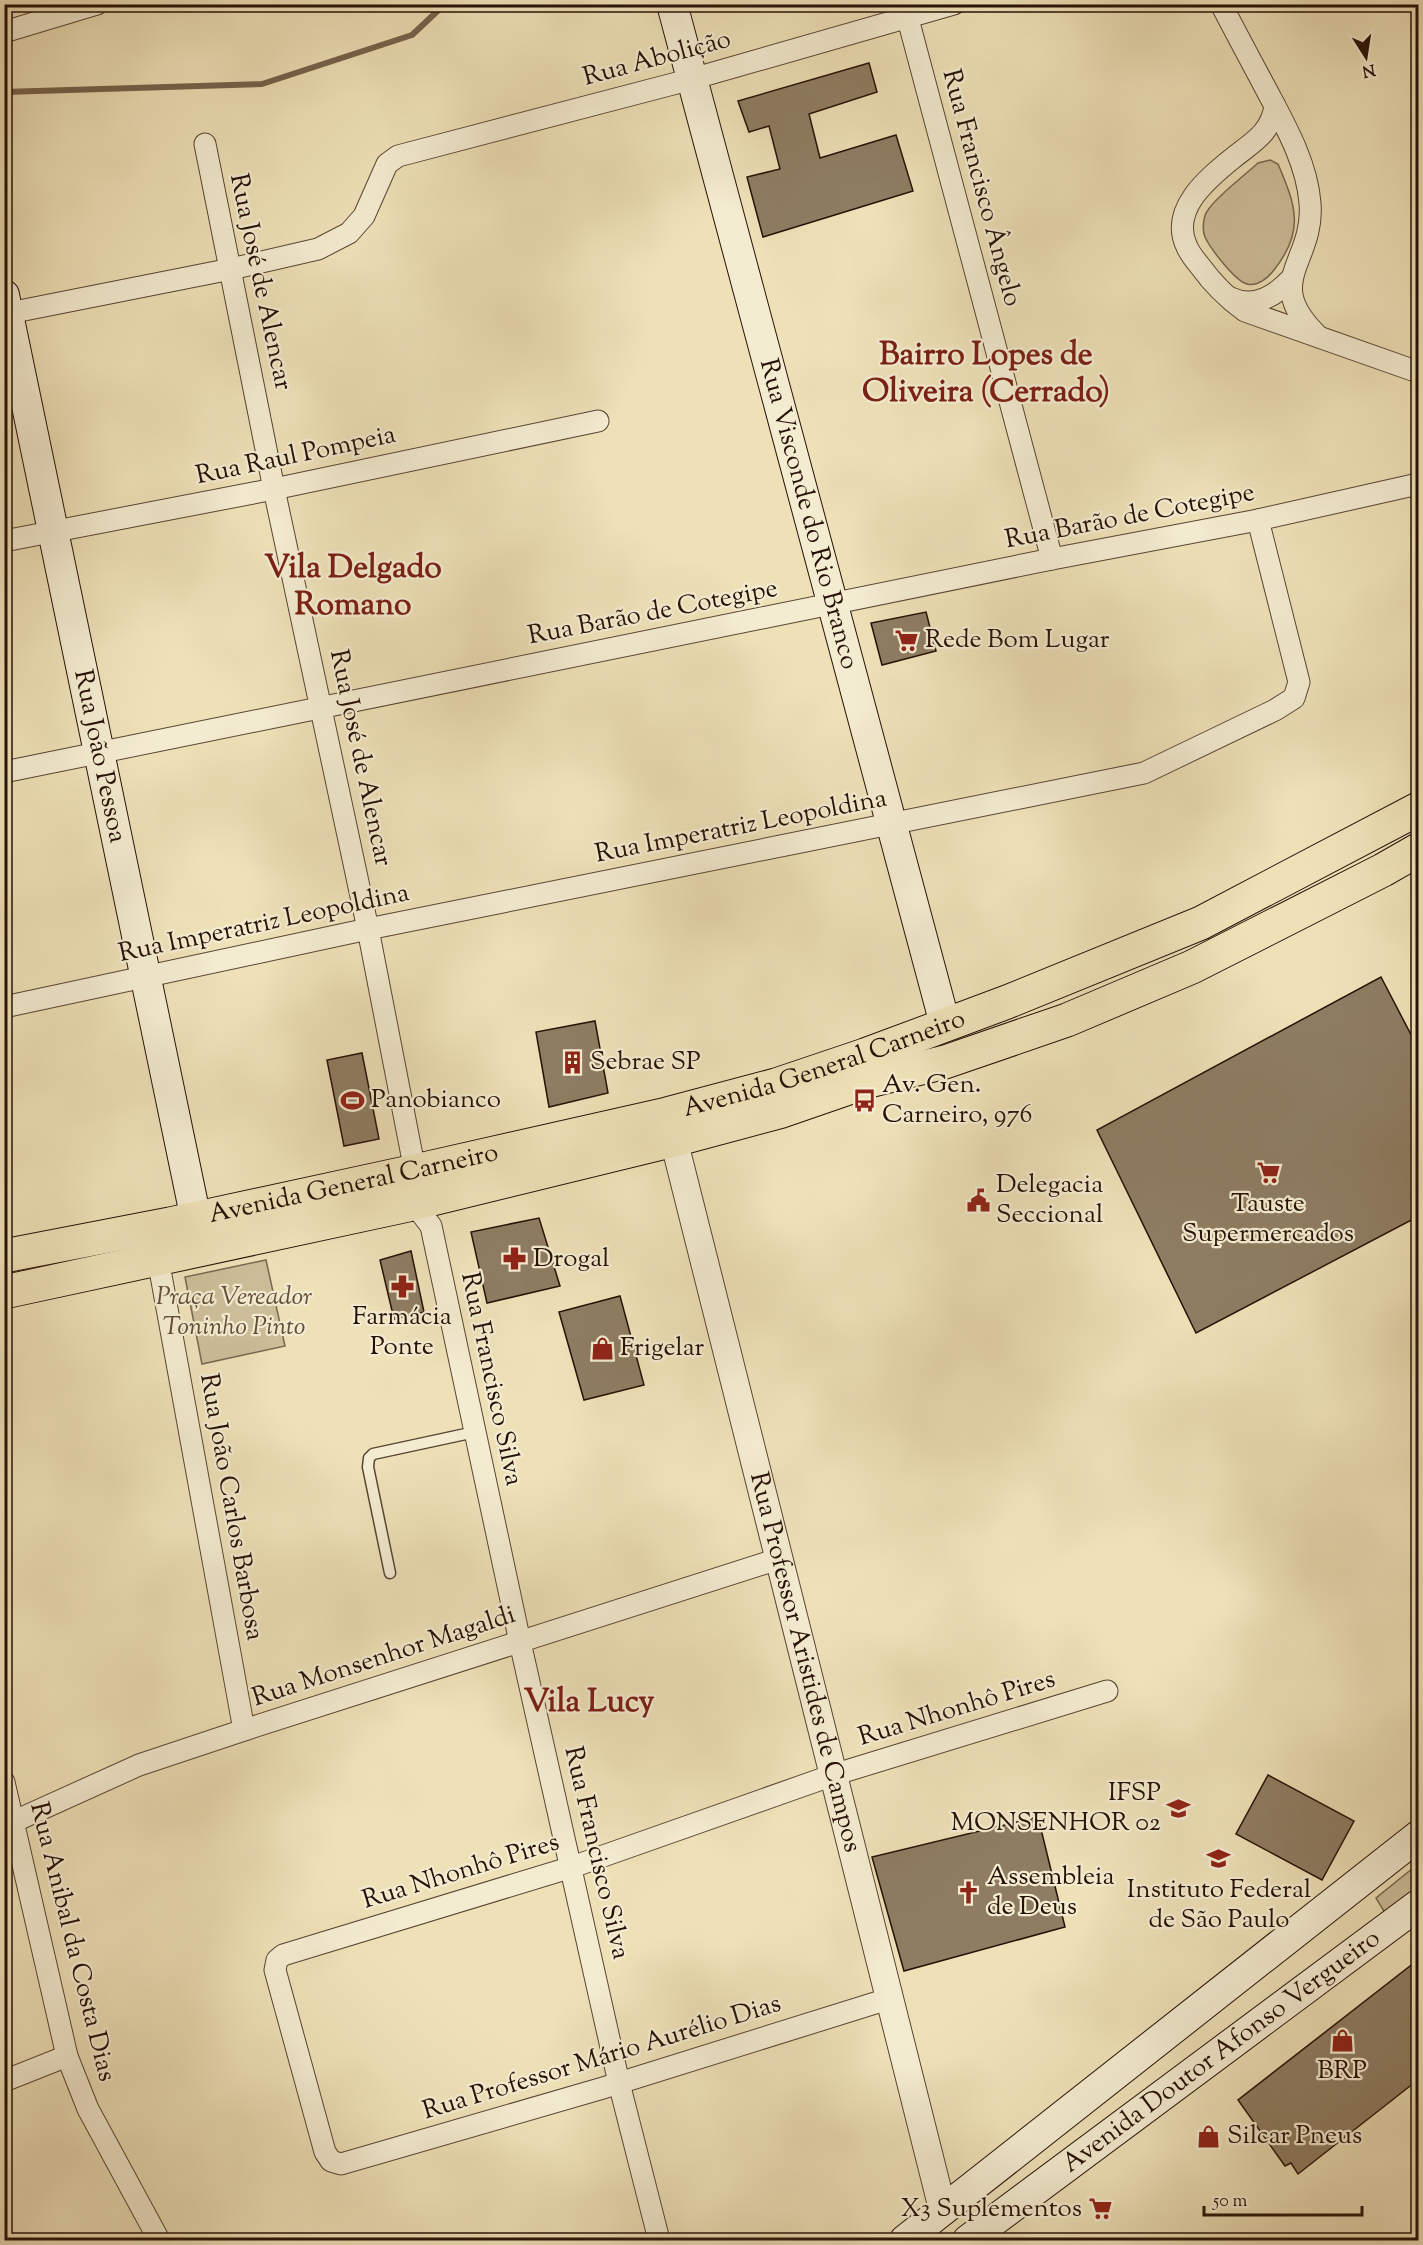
<svg xmlns="http://www.w3.org/2000/svg" width="1423" height="2245" font-family="'Sorts Mill Goudy',serif">
	<rect width="100%" height="100%" fill="#eee1b8"/>
	<filter id="stains"><feTurbulence type="fractalNoise" baseFrequency=".00333" numOctaves="4"/><feColorMatrix values="0 0 0 0 .2 0 0 0 0 .09 0 0 0 0 .02 0 0 0 .5 -.17"/></filter>
	<radialGradient id="worn" r=".72"><stop offset=".6" stop-color="#630" stop-opacity="0"/><stop offset="1" stop-color="#630" stop-opacity=".3"/></radialGradient>
	<g fill="#ccbe9a" stroke="#796850" stroke-width="1.5">
		<path d="M 1270,160 L 1278,164 C 1296,206 1305,231 1274,270 C 1268,278 1257,287 1247,284 C 1235,281 1210,248 1205,237 C 1202,230 1203,216 1208,210 C 1217,196 1245,175 1258,163 Z"/>
		<path d="M 266,1260 L 285,1346 L 202,1364 L 185,1277 Z"/>
		<path d="M 1418,1864 L 1418,1887 L 1385,1913 L 1376,1898 Z"/>
	</g>
	<g fill="none" stroke-linecap="round" stroke-linejoin="round">
		<path stroke="#75634c" stroke-width="6" d="M 4,92 L 262,84 L 412,35 L 445,4"/>
	</g>
	<g fill="#8e7d63" stroke="#261106" stroke-width="1.5">
		<path d="M 869,63 L 877,92 L 809,114 L 820,158 L 896,135 L 913,191 L 763,237 L 747,177 L 780,169 L 769,126 L 749,132 L 738,101 Z"/>
		<path d="M 926,612 L 936,651 L 882,665 L 871,623 Z"/>
		<path d="M 1381,977 L 1419,1050 L 1419,1216 L 1196,1333 L 1097,1130 Z"/>
		<path d="M 595,1021 L 608,1093 L 549,1107 L 536,1032 Z"/>
		<path d="M 362,1053 L 379,1139 L 344,1146 L 327,1060 Z"/>
		<path d="M 539,1218 L 560,1286 L 487,1303 L 471,1232 Z"/>
		<path d="M 411,1251 L 424,1312 L 394,1319 L 380,1260 Z"/>
		<path d="M 620,1296 L 644,1385 L 584,1400 L 559,1312 Z"/>
		<path d="M 1268,1775 L 1354,1821 L 1322,1880 L 1236,1834 Z"/>
		<path d="M 1038,1817 L 1065,1927 L 904,1971 L 872,1857 Z"/>
		<path d="M 1419,1959 L 1419,2079 L 1298,2174 L 1291,2163 L 1285,2166 L 1238,2100 Z"/>
	</g>
	<g fill="none" stroke-linecap="round" stroke-linejoin="round">
		<defs>
			<path id="service" d="M 390,1573 L 368,1467 L 369,1458 L 373,1454 L 475,1432"/>
			<g id="minor">
				<path d="M 904,4 L 1052,559"/>
				<path d="M 1221,4 C 1236,33 1251,61 1266,89 C 1285,125 1307,163 1310,203 C 1315,263 1260,281 1319,337"/>
				<path d="M 4,32 L 97,4"/>
				<path d="M 1275,106 C 1271,133 1253,142 1233,158 C 1207,179 1169,210 1187,247 C 1190,254 1195,260 1200,266 C 1213,284 1227,298 1245,311 L 1418,372"/>
				<path d="M 205,144 L 274,489 L 368,929 L 415,1171"/>
				<path d="M 1231,298 C 1254,309 1275,296 1291,279"/>
				<path d="M 4,314 L 231,269 L 318,249 L 349,233 L 364,216 L 387,164 L 398,156 L 692,79 L 954,4"/>
				<path d="M 4,541 L 274,489 L 598,421"/>
				<path d="M 4,772 L 1052,559 L 1258,520 L 1418,484"/>
				<path d="M 4,1007 L 368,929 L 1144,773 L 1275,710 L 1294,698 L 1299,682 L 1258,520"/>
				<path d="M 408,1205 L 421,1213 L 431,1226 L 520,1642 L 619,2083 L 659,2240"/>
				<path d="M 158,1259 L 244,1730"/>
				<path d="M 4,1782 L 67,2056 L 88,2109 L 159,2240"/>
				<path d="M 4,1826 L 139,1765 L 244,1730 L 778,1559"/>
				<path d="M 888,1999 L 603,2088 L 341,2164 L 331,2161 L 325,2152 L 275,1970 L 277,1960 L 283,1955 L 572,1867 L 833,1775 L 1107,1691"/>
				<path d="M 4,2081 L 67,2056"/>
			</g>
			<g id="tertiary">
				<path id="s1" d="M 669,1121 L 943,2211"/>
			</g>
			<g id="secondary">
				<path id="s2" d="M 672,4 L 945,1024"/>
				<path id="s3" d="M 4,295 L 193,1205 L 196,1219 L 213,1234"/>
				<path d="M 905,2240 L 1418,1836"/>
				<path id="s4" d="M 968,2240 L 1418,1905"/>
			</g>
			<g id="primary">
				<path id="s5" d="M 4,1256 L 170,1224 L 415,1171 L 667,1114 L 776,1085 L 865,1055 L 1007,1002 L 1201,923 L 1418,809"/>
				<path d="M 4,1292 L 408,1205 L 674,1140 L 782,1111 L 869,1081 L 945,1062 L 1067,1020 L 1192,967 L 1383,870 L 1418,850"/>
			</g>
		</defs>
		<use href="#service" stroke="#584532" stroke-width="13"/>
		<use href="#minor" stroke="#584532" stroke-width="23"/>
		<use href="#tertiary" stroke="#584532" stroke-width="29"/>
		<use href="#secondary" stroke="#261106" stroke-width="32"/>
		<use href="#primary" stroke="#261106" stroke-width="35"/>
		<use href="#service" stroke="#f4ecd1" stroke-width="10"/>
		<use href="#minor" stroke="#f4ecd1" stroke-width="21"/>
		<use href="#tertiary" stroke="#f4ecd1" stroke-width="27"/>
		<use href="#secondary" stroke="#f4ecd1" stroke-width="30"/>
		<use href="#primary" stroke="#eee1b8" stroke-width="33"/>
	</g>
	<defs>
		<symbol id="supermarket-bare" viewBox="-9 -9 18 18"><path d="M-6-5.5h2.5l.6 2H6L4.5 2H-2.5L-4.4-4H-6ZM-1.5 3.2a1.3 1.3 0 1 0 .1 0ZM3 3.2a1.3 1.3 0 1 0 .1 0Z" fill="#8f2418" stroke="#f4ecd1" stroke-width="2.5" paint-order="stroke"/></symbol>
		<symbol id="building-bare" viewBox="-9 -9 18 18"><path d="M-4-6H4V6H1V3H-1V6H-4ZM-2.5-4.3h1.7v1.8h-1.7ZM.8-4.3h1.7v1.8H.8ZM-2.5-1h1.7V.8h-1.7ZM.8-1h1.7V.8H.8Z" fill="#8f2418" stroke="#f4ecd1" stroke-width="2.5" paint-order="stroke"/></symbol>
		<symbol id="stadium-bare" viewBox="-9 -9 18 18"><path d="M0-5a6.5 5 0 1 0 0 10a6.5 5 0 1 0 0-10ZM-3.5-1.8h7v3.6h-7Z" fill="#8f2418" stroke="#f4ecd1" stroke-width="2.5" paint-order="stroke"/></symbol>
		<symbol id="bus-bare" viewBox="-9 -9 18 18"><path d="M-5-6H5V4H4V6H2V4H-2V6H-4V4H-5ZM-3.5-4V0h7V-4ZM-3.5 1.2v1.5H-2V1.2ZM2 1.2v1.5H3.5V1.2Z" fill="#8f2418" stroke="#f4ecd1" stroke-width="2.5" paint-order="stroke"/></symbol>
		<symbol id="civic-bare" viewBox="-9 -9 18 18"><path d="M-.6-6.5H3V-4.5H.6V-3L4-1V1h2V6H-6V1h2V-1L-.6-3ZM-1.2 2.5V6h2.4V2.5Z" fill="#8f2418" stroke="#f4ecd1" stroke-width="2.5" paint-order="stroke"/></symbol>
		<symbol id="pharmacy-bare" viewBox="-9 -9 18 18"><path d="M-2-6h4v4h4v4h-4v4h-4v-4h-4v-4h4Z" fill="#8f2418" stroke="#f4ecd1" stroke-width="2.5" paint-order="stroke"/></symbol>
		<symbol id="shop-bare" viewBox="-9 -9 18 18"><path d="M-5-2.5h2.3a2.7 3.5 0 0 1 5.4 0H5L5.5 6h-11ZM-1.5-2.5h3a1.5 2.3 0 0 0-3 0Z" fill="#8f2418" stroke="#f4ecd1" stroke-width="2.5" paint-order="stroke"/></symbol>
		<symbol id="school-bare" viewBox="-9 -9 18 18"><path d="M0-5L7-2L0 1L-7-2ZM-4 1L0 2.5L4 1V4Q0 6-4 4Z" fill="#8f2418" stroke="#f4ecd1" stroke-width="2.5" paint-order="stroke"/></symbol>
		<symbol id="church-bare" viewBox="-9 -9 18 18"><path d="M-1.2-6h2.4v3.5h3.3v2.4h-3.3V6h-2.4V-.1h-3.3v-2.4h3.3Z" fill="#8f2418" stroke="#f4ecd1" stroke-width="2.5" paint-order="stroke"/></symbol>
	</defs>
	<g fill-rule="evenodd">
		<use href="#supermarket-bare" x="890" y="624" width="33" height="33"/>
		<use href="#building-bare" x="556" y="1046" width="33" height="33"/>
		<use href="#stadium-bare" x="336" y="1084" width="33" height="33"/>
		<use href="#bus-bare" x="848" y="1084" width="33" height="33"/>
		<use href="#supermarket-bare" x="1252" y="1156" width="33" height="33"/>
		<use href="#civic-bare" x="962" y="1184" width="33" height="33"/>
		<use href="#pharmacy-bare" x="498" y="1242" width="33" height="33"/>
		<use href="#pharmacy-bare" x="386" y="1270" width="33" height="33"/>
		<use href="#shop-bare" x="586" y="1332" width="33" height="33"/>
		<use href="#school-bare" x="1162" y="1792" width="33" height="33"/>
		<use href="#school-bare" x="1202" y="1842" width="33" height="33"/>
		<use href="#church-bare" x="952" y="1876" width="33" height="33"/>
		<use href="#shop-bare" x="1326" y="2024" width="33" height="33"/>
		<use href="#shop-bare" x="1192" y="2120" width="33" height="33"/>
		<use href="#supermarket-bare" x="1084" y="2192" width="33" height="33"/>
	</g>
	<g text-anchor="middle" dominant-baseline="central" stroke-width="4.5" stroke-linejoin="round" paint-order="stroke">
		<g font-size="26" fill="#261106" stroke="#f4ecd1">
			<text transform="translate(657 59) rotate(-15)">Rua Abolição</text>
			<text transform="translate(981 188) rotate(75)">Rua Francisco Ângelo</text>
			<text transform="translate(260 282) rotate(78)">Rua José de Alencar</text>
			<text transform="translate(296 456) rotate(-12)">Rua Raul Pompeia</text>
			<text stroke="none"><textPath href="#s2" startOffset="528">Rua Visconde do Rio Branco</textPath></text>
			<text transform="translate(1130 517) rotate(-11)">Rua Barão de Cotegipe</text>
			<text transform="translate(653 613) rotate(-11)">Rua Barão de Cotegipe</text>
			<text stroke="none"><textPath href="#s3" startOffset="471">Rua João Pessoa</textPath></text>
			<text transform="translate(360 758) rotate(78)">Rua José de Alencar</text>
			<text transform="translate(741 827) rotate(-11)">Rua Imperatriz Leopoldina</text>
			<text transform="translate(264 924) rotate(-12)">Rua Imperatriz Leopoldina</text>
			<text stroke="none"><textPath href="#s5" startOffset="843">Avenida General Carneiro</textPath></text>
			<text stroke="none"><textPath href="#s5" startOffset="357">Avenida General Carneiro</textPath></text>
			<text transform="translate(491 1379) rotate(78)">Rua Francisco Silva</text>
			<text transform="translate(231 1507) rotate(80)">Rua João Carlos Barbosa</text>
			<text transform="translate(384 1657) rotate(-18)">Rua Monsenhor Magaldi</text>
			<text stroke="none"><textPath href="#s1" startOffset="558">Rua Professor Aristides de Campos</textPath></text>
			<text transform="translate(957 1709) rotate(-17)">Rua Nhonhô Pires</text>
			<text transform="translate(596 1853) rotate(77)">Rua Francisco Silva</text>
			<text transform="translate(461 1872) rotate(-17)">Rua Nhonhô Pires</text>
			<text transform="translate(72 1942) rotate(76)">Rua Anibal da Costa Dias</text>
			<text stroke="none"><textPath href="#s4" startOffset="316">Avenida Doutor Afonso Vergueiro</textPath></text>
			<text transform="translate(602 2058) rotate(-17)">Rua Professor Mário Aurélio Dias</text>
		</g>
		<g font-size="26" fill="#261106" stroke="#f4ecd1" text-anchor="start">
			<text x="925" y="640">Rede Bom Lugar</text>
			<text x="590" y="1062">Sebrae SP</text>
			<text x="882" y="1085">Av. Gen.<tspan x="882" dy="30">Carneiro, 976</tspan></text>
			<text x="371" y="1100">Panobianco</text>
			<text x="996" y="1185">Delegacia<tspan x="996" dy="30">Seccional</tspan></text>
			<text x="1268" y="1204" text-anchor="middle">Tauste<tspan x="1268" dy="30">Supermercados</tspan></text>
			<text x="533" y="1259">Drogal</text>
			<text x="402" y="1317" text-anchor="middle">Farmácia<tspan x="402" dy="30">Ponte</tspan></text>
			<text x="620" y="1348">Frigelar</text>
			<text x="1161" y="1793" text-anchor="end">IFSP<tspan x="1161" dy="30">MONSENHOR 02</tspan></text>
			<text x="987" y="1877">Assembleia<tspan x="987" dy="30">de Deus</tspan></text>
			<text x="1219" y="1890" text-anchor="middle">Instituto Federal<tspan x="1219" dy="30">de São Paulo</tspan></text>
			<text x="1342" y="2071" text-anchor="middle">BRP</text>
			<text x="1227" y="2136">Silcar Pneus</text>
			<text x="1082" y="2209" text-anchor="end">X3 Suplementos</text>
		</g>
		<g font-size="26" font-style="italic" fill="#604e3a" stroke="#f4ecd1">
			<text x="234" y="1297">Praça Vereador<tspan x="234" dy="30">Toninho Pinto</tspan></text>
		</g>
		<g font-size="32" font-weight="bold" fill="#7a1f14" stroke="#f4ecd1">
			<text x="986" y="356">Bairro Lopes de<tspan x="986" dy="37">Oliveira (Cerrado)</tspan></text>
			<text x="353" y="569">Vila Delgado<tspan x="353" dy="37">Romano</tspan></text>
			<text x="589" y="1703">Vila Lucy</text>
		</g>
	</g>
	<rect width="1423" height="2245" fill="none" stroke="#eee1b8" stroke-width="24"/>
	<rect x="6" y="6" width="1411" height="2233" fill="none" stroke="#261106" stroke-width="3"/>
	<rect x="12" y="12" width="1399" height="2221" fill="none" stroke="#261106" stroke-width="1.5"/>
	<g transform="translate(1366 57) rotate(168)" stroke="#f4ecd1" stroke-width="4.5" paint-order="stroke">
	<path d="M0-4.5L10 22L0 15L-10 22Z" fill="#261106"/>
	<text y="-9" font-size="16" font-weight="bold" text-anchor="middle" fill="#261106">N</text>
	</g>
	<path d="M1204 2206v9h158v-9" fill="none" stroke="#261106" stroke-width="3"/>
	<text x="1213" y="2206" font-size="18" fill="#261106" stroke="#f4ecd1" stroke-width="4.5" paint-order="stroke">50 m</text>
	<rect width="100%" height="100%" filter="url(#stains)"/>
	<rect width="100%" height="100%" fill="url(#worn)"/>
</svg>
